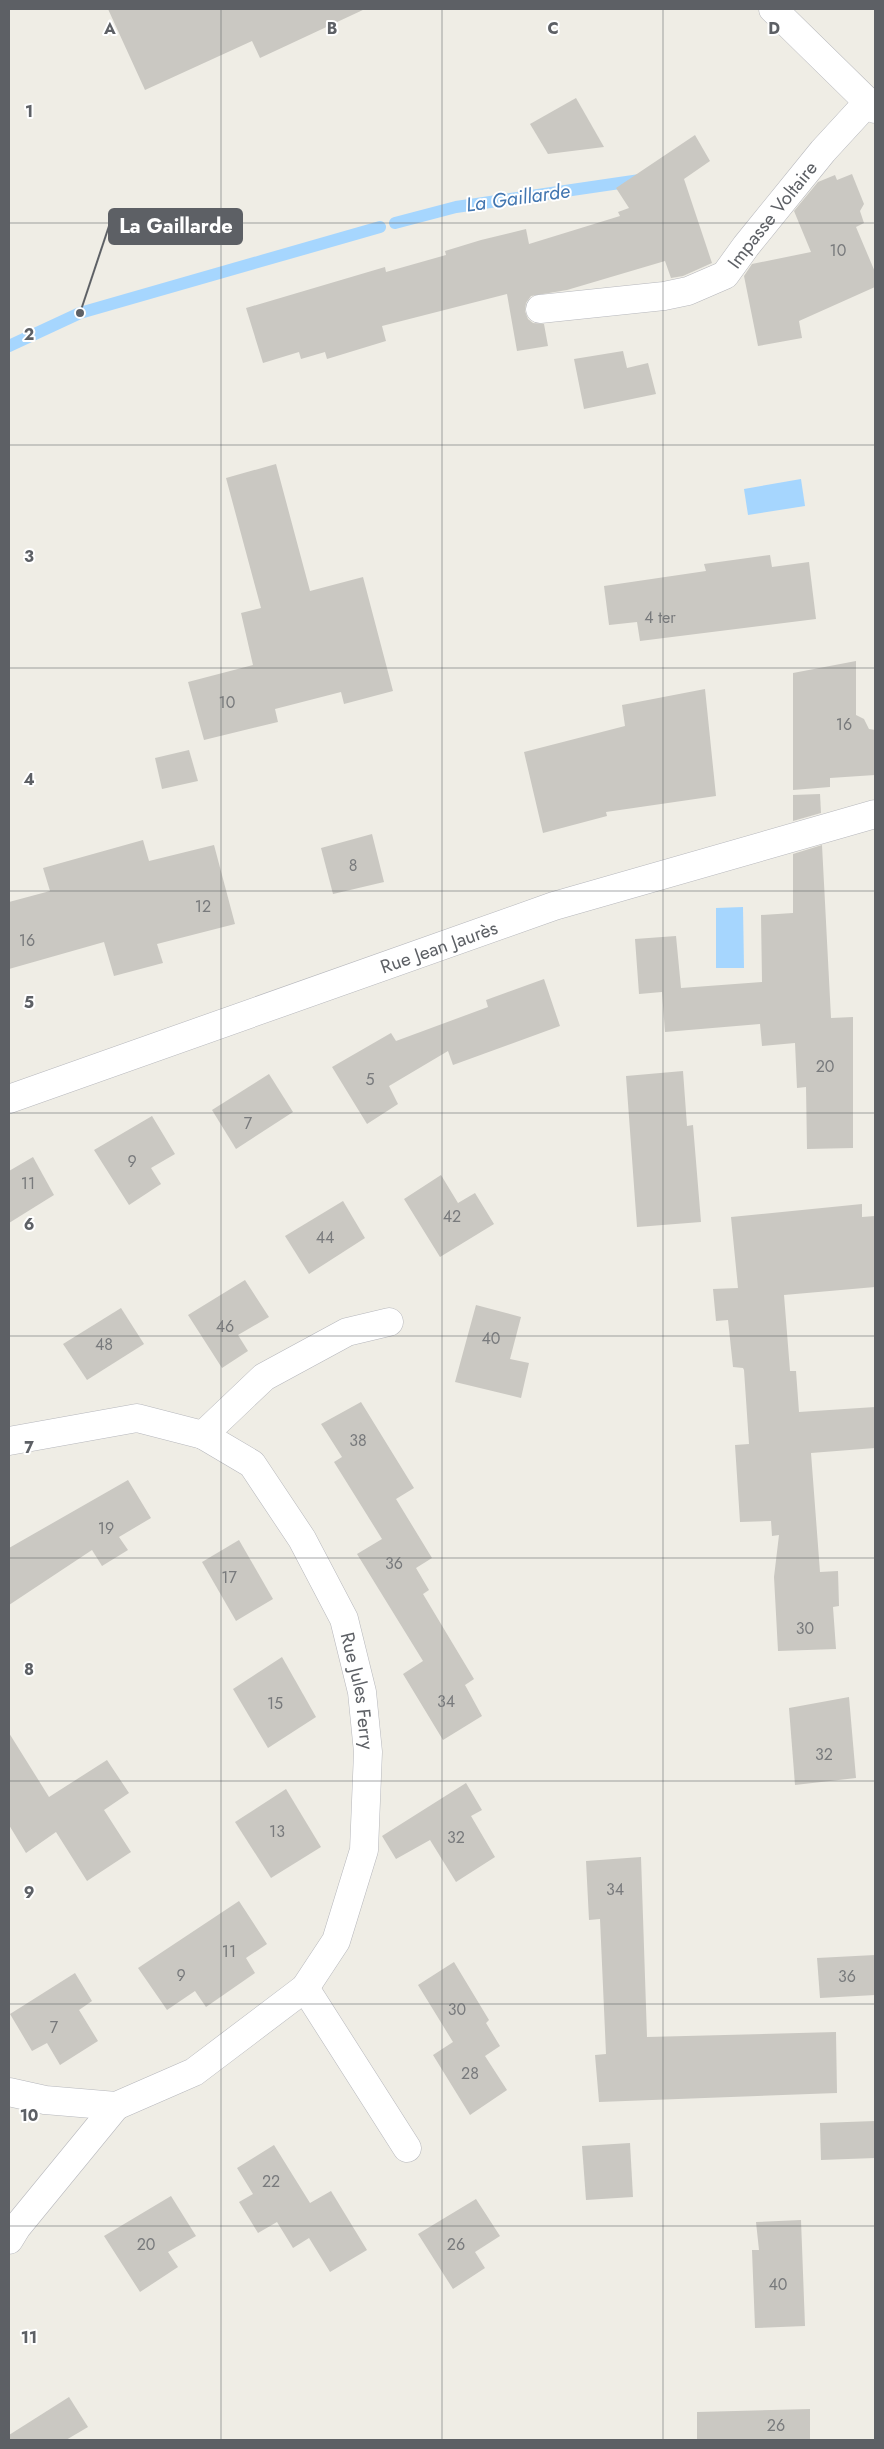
<svg xmlns="http://www.w3.org/2000/svg" width="884" height="2449" font-family="Jost,sans-serif">
	<rect width="100%" height="100%" fill="#efede5"/>
	<g fill="#a6d6fe">
		<path d="M 801,479 L 805,506 L 748,515 L 744,489 Z"/>
		<path d="M 743,907 L 744,968 L 716,968 L 716,908 Z"/>
	</g>
	<g fill="none" stroke-linecap="round" stroke-linejoin="round">
		<g stroke="#a6d6fe" stroke-width="12">
			<path d="M 395,223 L 456,207 L 640,180"/>
			<path d="M 9,346 L 80,313 L 380,227"/>
		</g>
	</g>
	<g fill="#cac8c2">
		<path d="M 108,9 L 365,9 L 260,58 L 252,41 L 145,90 Z"/>
		<path d="M 576,98 L 604,147 L 548,154 L 530,124 Z"/>
		<path d="M 695,135 L 710,161 L 684,179 L 712,263 L 683,276 L 671,278 L 665,261 L 567,290 L 531,296 L 526,303 L 525,311 L 528,319 L 533,323 L 544,324 L 548,346 L 517,351 L 507,294 L 382,326 L 386,341 L 327,359 L 325,352 L 301,359 L 299,352 L 263,363 L 246,308 L 385,267 L 386,272 L 446,255 L 445,251 L 481,240 L 526,229 L 529,244 L 620,216 L 618,212 L 629,208 L 616,188 Z"/>
		<path d="M 852,174 L 864,204 L 860,211 L 864,223 L 856,227 L 875,272 L 875,287 L 799,321 L 802,338 L 758,346 L 744,276 L 752,264 L 811,252 L 794,211 L 818,182 L 835,175 L 837,180 Z"/>
		<path d="M 623,351 L 627,368 L 648,363 L 656,394 L 584,409 L 574,359 Z"/>
		<path d="M 276,464 L 310,591 L 363,577 L 393,691 L 344,704 L 341,692 L 275,709 L 278,722 L 204,740 L 188,682 L 253,665 L 241,613 L 261,608 L 226,478 Z"/>
		<path d="M 770,555 L 772,567 L 809,562 L 816,619 L 640,641 L 637,622 L 609,625 L 604,586 L 706,571 L 704,564 Z"/>
		<path d="M 856,661 L 856,715 L 864,719 L 869,729 L 875,730 L 875,775 L 830,778 L 830,787 L 793,790 L 793,673 Z"/>
		<path d="M 705,689 L 716,796 L 606,812 L 607,816 L 543,833 L 524,752 L 625,726 L 622,705 Z"/>
		<path d="M 189,750 L 198,781 L 162,789 L 155,758 Z"/>
		<path d="M 820,794 L 821,813 L 793,821 L 793,795 Z"/>
		<path d="M 372,834 L 384,882 L 333,894 L 321,848 Z"/>
		<path d="M 143,840 L 149,861 L 214,845 L 235,924 L 157,944 L 163,963 L 114,976 L 104,942 L 9,969 L 9,902 L 50,891 L 43,868 Z"/>
		<path d="M 822,845 L 831,1018 L 853,1017 L 853,1148 L 807,1149 L 806,1087 L 797,1088 L 795,1043 L 762,1046 L 760,1024 L 665,1032 L 662,992 L 639,994 L 635,939 L 676,936 L 681,988 L 762,982 L 761,915 L 793,913 L 793,854 Z"/>
		<path d="M 544,979 L 560,1026 L 453,1065 L 448,1051 L 389,1086 L 398,1104 L 367,1124 L 332,1067 L 391,1033 L 396,1041 L 488,1007 L 486,1000 Z"/>
		<path d="M 683,1071 L 687,1126 L 693,1125 L 701,1222 L 637,1227 L 626,1076 Z"/>
		<path d="M 269,1074 L 293,1112 L 236,1149 L 212,1110 Z"/>
		<path d="M 152,1116 L 175,1154 L 151,1168 L 161,1184 L 129,1205 L 94,1150 Z"/>
		<path d="M 33,1157 L 54,1195 L 9,1223 L 9,1171 Z"/>
		<path d="M 441,1175 L 458,1203 L 475,1193 L 494,1224 L 440,1257 L 404,1199 Z"/>
		<path d="M 343,1201 L 365,1238 L 309,1274 L 285,1236 Z"/>
		<path d="M 862,1204 L 862,1217 L 875,1216 L 875,1287 L 784,1295 L 790,1371 L 796,1371 L 799,1412 L 875,1407 L 875,1448 L 811,1453 L 820,1572 L 838,1571 L 839,1606 L 833,1607 L 836,1649 L 778,1651 L 774,1577 L 779,1535 L 772,1536 L 771,1521 L 740,1522 L 735,1445 L 749,1444 L 744,1370 L 743,1368 L 733,1367 L 728,1320 L 716,1321 L 713,1289 L 738,1288 L 731,1217 Z"/>
		<path d="M 245,1280 L 269,1317 L 238,1335 L 248,1351 L 222,1368 L 188,1315 Z"/>
		<path d="M 476,1305 L 521,1317 L 510,1359 L 529,1363 L 521,1398 L 455,1382 Z"/>
		<path d="M 121,1308 L 144,1344 L 87,1380 L 63,1344 Z"/>
		<path d="M 361,1402 L 414,1488 L 396,1499 L 432,1558 L 416,1568 L 429,1590 L 423,1594 L 474,1679 L 465,1685 L 482,1716 L 443,1740 L 403,1674 L 423,1661 L 357,1554 L 382,1539 L 334,1462 L 342,1457 L 321,1424 Z"/>
		<path d="M 128,1480 L 151,1518 L 119,1537 L 128,1550 L 102,1566 L 92,1550 L 9,1605 L 9,1548 Z"/>
		<path d="M 239,1540 L 273,1599 L 236,1621 L 202,1562 Z"/>
		<path d="M 282,1657 L 316,1717 L 268,1748 L 233,1689 Z"/>
		<path d="M 849,1697 L 856,1778 L 795,1785 L 789,1708 Z"/>
		<path d="M 9,1733 L 49,1797 L 107,1760 L 129,1793 L 104,1810 L 131,1852 L 87,1881 L 56,1832 L 26,1853 L 9,1825 Z"/>
		<path d="M 466,1783 L 482,1810 L 471,1816 L 495,1857 L 456,1882 L 430,1840 L 396,1859 L 382,1836 Z"/>
		<path d="M 286,1789 L 321,1847 L 271,1878 L 235,1822 Z"/>
		<path d="M 641,1857 L 647,2037 L 836,2032 L 837,2093 L 599,2102 L 595,2055 L 606,2054 L 600,1919 L 589,1920 L 586,1861 Z"/>
		<path d="M 239,1901 L 267,1944 L 246,1958 L 255,1973 L 206,2007 L 195,1991 L 167,2010 L 138,1968 Z"/>
		<path d="M 875,1955 L 875,1995 L 820,1998 L 817,1958 Z"/>
		<path d="M 454,1962 L 489,2020 L 486,2023 L 500,2046 L 485,2056 L 507,2090 L 470,2115 L 433,2055 L 453,2042 L 418,1985 Z"/>
		<path d="M 75,1973 L 92,2001 L 79,2010 L 98,2041 L 60,2065 L 47,2043 L 32,2051 L 10,2014 Z"/>
		<path d="M 875,2121 L 875,2158 L 821,2160 L 820,2123 Z"/>
		<path d="M 630,2143 L 633,2197 L 586,2200 L 582,2146 Z"/>
		<path d="M 274,2145 L 310,2203 L 331,2191 L 367,2250 L 330,2272 L 309,2238 L 293,2248 L 277,2222 L 258,2233 L 239,2202 L 253,2194 L 237,2168 Z"/>
		<path d="M 171,2196 L 196,2236 L 168,2252 L 178,2267 L 140,2292 L 104,2236 Z"/>
		<path d="M 476,2199 L 500,2236 L 475,2252 L 485,2268 L 453,2289 L 418,2234 Z"/>
		<path d="M 801,2220 L 805,2326 L 755,2328 L 752,2250 L 759,2250 L 756,2222 Z"/>
		<path d="M 69,2397 L 88,2427 L 66,2440 L 9,2440 L 9,2435 Z"/>
		<path d="M 810,2409 L 810,2440 L 697,2440 L 697,2412 Z"/>
	</g>
	<g fill="none" stroke-linecap="round" stroke-linejoin="round">
		<defs>
			<g id="minor">
				<path d="M 773,9 L 875,109"/>
				<path id="s1" d="M 540,309 L 664,296 L 688,291 L 725,275 L 746,246 L 823,151 L 868,102"/>
				<path id="s2" d="M 9,1099 L 554,906 L 875,814"/>
				<path d="M 203,1435 L 264,1377 L 347,1332 L 389,1322"/>
				<path id="s3" d="M 9,1441 L 137,1418 L 203,1435 L 252,1464 L 302,1539 L 344,1619 L 362,1692 L 368,1752 L 364,1850 L 336,1941 L 305,1988 L 194,2072 L 116,2106 L 45,2100 L 9,2092"/>
				<path d="M 305,1988 L 407,2148"/>
				<path d="M 9,2240 L 17,2227 L 116,2106"/>
			</g>
		</defs>
		<use href="#minor" stroke="#b6b7bc" stroke-width="29"/>
		<use href="#minor" stroke="#fff" stroke-width="28"/>
	</g>
	<path fill="none" stroke="#5d6065" stroke-width="1" stroke-opacity="0.55" d="M 221,9 L 221,2440M 442,9 L 442,2440M 663,9 L 663,2440M 9,223 L 875,223M 9,445 L 875,445M 9,668 L 875,668M 9,891 L 875,891M 9,1113 L 875,1113M 9,1336 L 875,1336M 9,1558 L 875,1558M 9,1781 L 875,1781M 9,2004 L 875,2004M 9,2226 L 875,2226"/>
	<g text-anchor="middle" dominant-baseline="central" stroke-width="4" stroke-linejoin="round" paint-order="stroke">
		<g font-size="16" fill="#787a7c">
			<text x="838" y="250">10</text>
			<text x="660" y="617">4 ter</text>
			<text x="227" y="702">10</text>
			<text x="844" y="724">16</text>
			<text x="353" y="865">8</text>
			<text x="203" y="906">12</text>
			<text x="27" y="940">16</text>
			<text x="825" y="1066">20</text>
			<text x="370" y="1079">5</text>
			<text x="248" y="1123">7</text>
			<text x="132" y="1161">9</text>
			<text x="28" y="1183">11</text>
			<text x="452" y="1216">42</text>
			<text x="325" y="1237">44</text>
			<text x="225" y="1326">46</text>
			<text x="491" y="1338">40</text>
			<text x="104" y="1344">48</text>
			<text x="358" y="1440">38</text>
			<text x="106" y="1528">19</text>
			<text x="394" y="1563">36</text>
			<text x="229" y="1577">17</text>
			<text x="805" y="1628">30</text>
			<text x="446" y="1701">34</text>
			<text x="275" y="1703">15</text>
			<text x="824" y="1754">32</text>
			<text x="277" y="1831">13</text>
			<text x="456" y="1837">32</text>
			<text x="615" y="1889">34</text>
			<text x="229" y="1951">11</text>
			<text x="181" y="1975">9</text>
			<text x="847" y="1976">36</text>
			<text x="457" y="2009">30</text>
			<text x="54" y="2027">7</text>
			<text x="470" y="2073">28</text>
			<text x="271" y="2181">22</text>
			<text x="146" y="2244">20</text>
			<text x="456" y="2244">26</text>
			<text x="778" y="2284">40</text>
			<text x="776" y="2425">26</text>
		</g>
		<g font-size="19" fill="#5d6065" stroke="#fff">
			<text stroke="none"><textPath href="#s1" startOffset="266">Impasse Voltaire</textPath></text>
			<text stroke="none"><textPath href="#s2" startOffset="456">Rue Jean Jaurès</textPath></text>
			<text stroke="none"><textPath href="#s3" startOffset="509">Rue Jules Ferry</textPath></text>
		</g>
		<g font-size="20" font-style="italic" fill="#4276b0" stroke="#fff">
			<text transform="translate(518 198) rotate(-8)">La Gaillarde</text>
		</g>
	</g>
	<g font-size="16" text-anchor="middle" font-weight="bold" fill="#5d6065" stroke="#fff" stroke-width="4" stroke-linejoin="round" paint-order="stroke">
		<text x="110" y="34">A</text>
		<text x="332" y="34">B</text>
		<text x="553" y="34">C</text>
		<text x="774" y="34">D</text>
		<text x="29" y="117">1</text>
		<text x="29" y="340">2</text>
		<text x="29" y="562">3</text>
		<text x="29" y="785">4</text>
		<text x="29" y="1008">5</text>
		<text x="29" y="1230">6</text>
		<text x="29" y="1453">7</text>
		<text x="29" y="1675">8</text>
		<text x="29" y="1898">9</text>
		<text x="29" y="2121">10</text>
		<text x="29" y="2343">11</text>
	</g>
	<path fill="none" stroke="#5d6065" stroke-width="2" d="M80 313L109 226"/>
	<circle fill="#5d6065" stroke="#fff" stroke-width="2" cx="80" cy="313" r="5"/>
	<rect fill="#5d6065" stroke="#5d6065" stroke-width="2" x="109" y="209" width="133" height="35" rx="5"/>
	<g font-size="20" text-anchor="middle" font-weight="bold" fill="#fff">
		<text x="176" y="233">La Gaillarde</text>
	</g>
	<rect width="884" height="2449" fill="none" stroke="#5d6065" stroke-width="20"/>
</svg>
